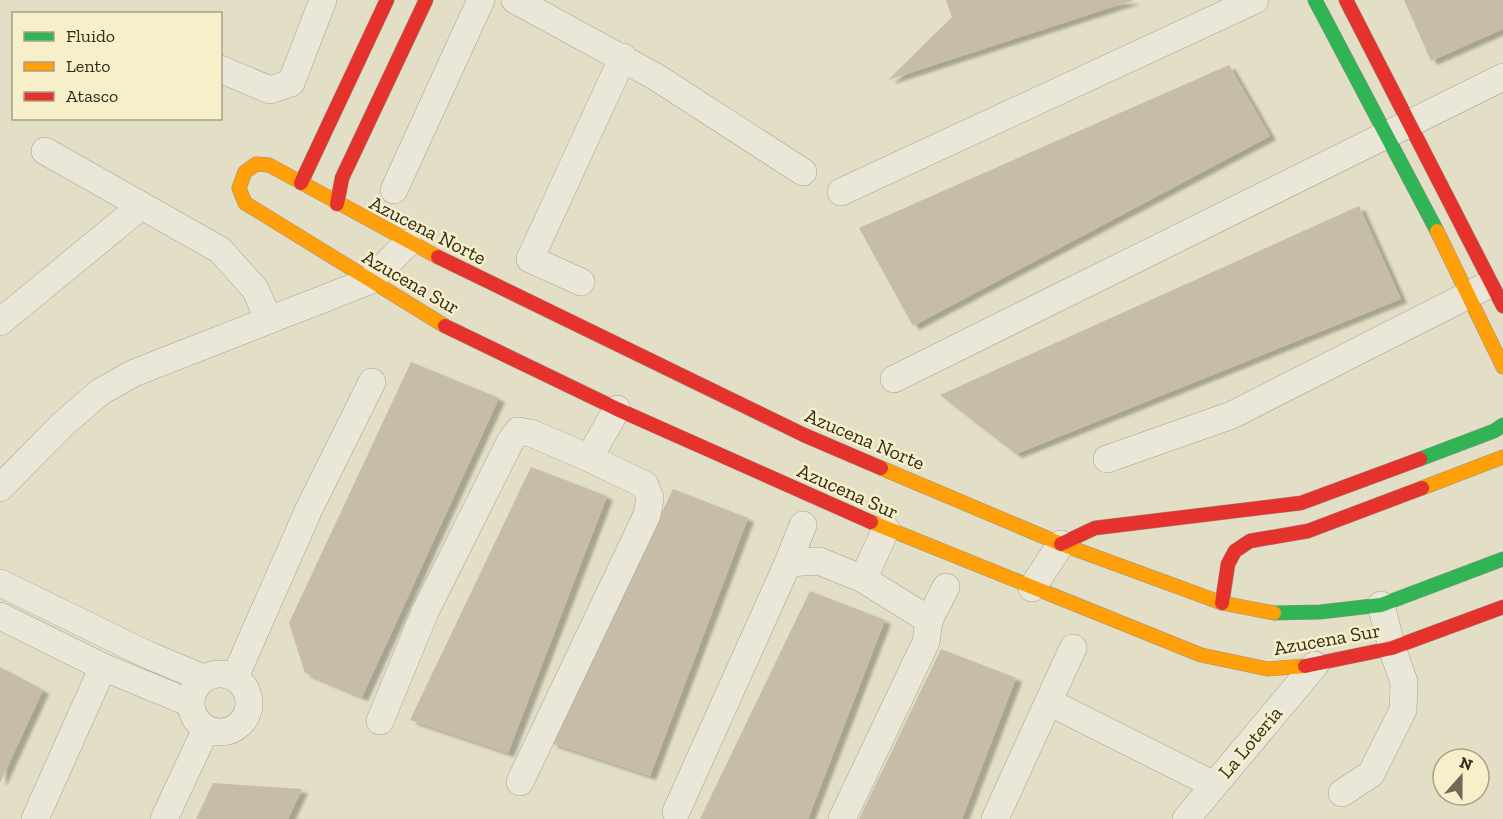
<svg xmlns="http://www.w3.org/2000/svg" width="1503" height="819" font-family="'Zilla Slab',serif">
	<defs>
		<filter id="shadow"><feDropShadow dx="6" dy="4" stdDeviation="1.5" flood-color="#0004"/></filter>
	</defs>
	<rect width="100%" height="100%" fill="#e3dec6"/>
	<g fill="#c6bca7" filter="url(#shadow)">
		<path d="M 946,0 L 1134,0 L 888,80 L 952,17 Z"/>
		<path d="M 1404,0 L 1503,0 L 1503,29 L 1431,61 Z"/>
		<path d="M 1229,65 L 1270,136 L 913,326 L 859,228 Z"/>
		<path d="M 1359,206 L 1401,299 L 1016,454 L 940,395 Z"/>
		<path d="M 411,362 L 499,398 L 362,697 L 305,673 L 289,623 Z"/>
		<path d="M 531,467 L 607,496 L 508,753 L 410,720 Z"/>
		<path d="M 673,489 L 748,518 L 650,776 L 551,743 Z"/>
		<path d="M 810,591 L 885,620 L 808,819 L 700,819 Z"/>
		<path d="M 941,649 L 1016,678 L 962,819 L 859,819 Z"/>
		<path d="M 0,667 L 43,690 L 0,783 Z"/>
		<path d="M 213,783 L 302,789 L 288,819 L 196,819 Z"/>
	</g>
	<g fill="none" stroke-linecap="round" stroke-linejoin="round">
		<defs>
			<g id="street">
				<path d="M 515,0 L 656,77 L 803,172"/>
				<path d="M 220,69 L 270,90 L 291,83 L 323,0"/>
				<path d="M 45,151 L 220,250 L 255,289 L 268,318"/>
				<path d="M 394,190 L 481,0"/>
				<path d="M 841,192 L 1255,0"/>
				<path d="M 581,282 L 530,259 L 623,57"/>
				<path d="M 0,322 L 140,207"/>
				<path d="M 894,379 L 1503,77"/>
				<path d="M 1107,459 L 1232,415 L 1484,287"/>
				<path d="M 0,488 L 62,425 L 100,392 L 134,373 L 369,281 L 408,243"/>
				<path d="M 788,563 L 803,525"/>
				<path d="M 863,579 L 886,529"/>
				<path d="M 0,583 L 148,655 L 203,678"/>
				<path d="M 1032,588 L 1061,544"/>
				<path d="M 0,616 L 103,667 L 190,703"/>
				<path d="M 929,620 L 946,587"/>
				<circle cx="220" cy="703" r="29"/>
				<path d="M 235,677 L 309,509 L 372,382"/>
				<path d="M 1049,702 L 1214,785"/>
				<path d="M 380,721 L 425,612 L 510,442 L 518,431 L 531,433 L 589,458"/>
				<path d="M 520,782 L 647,515 L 650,498 L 645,485 L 589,458 L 617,409"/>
				<path d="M 1342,793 L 1371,774 L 1403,710 L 1404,682 L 1392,648 L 1381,605"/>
				<path d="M 676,812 L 788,563 L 819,561 L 863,579 L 929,620 L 926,642 L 842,819"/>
				<path d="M 35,819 L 103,667"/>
				<path d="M 164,819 L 206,729"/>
				<path d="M 995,819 L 1073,648"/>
				<path d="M 1186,819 L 1315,665"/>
			</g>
			<g id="fast">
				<path d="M 1315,0 L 1437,231"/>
				<path d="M 1420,459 L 1494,431 L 1503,425"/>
				<path d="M 1274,613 L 1320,612 L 1381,605 L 1503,559"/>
			</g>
			<g id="slow">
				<path d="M 1437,231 L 1503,367"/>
				<path d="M 438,257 L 269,165 L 256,164 L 245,172 L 239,188 L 245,203 L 445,326"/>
				<path d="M 881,468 L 1061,544 L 1222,603 L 1274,613"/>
				<path d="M 1422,488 L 1503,457"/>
				<path d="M 871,522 L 1201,655 L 1268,669 L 1305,666"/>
			</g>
			<g id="jam">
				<path d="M 1346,0 L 1503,306"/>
				<path d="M 301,183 L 387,0"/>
				<path d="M 337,204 L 342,178 L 426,0"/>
				<path d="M 438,257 L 804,435 L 881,468"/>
				<path d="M 445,326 L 617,409 L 871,522"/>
				<path d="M 1061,544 L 1095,528 L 1301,503 L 1420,459"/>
				<path d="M 1222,603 L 1228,564 L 1235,551 L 1250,541 L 1308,531 L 1422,488"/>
				<path d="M 1305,666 L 1392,648 L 1503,607"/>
			</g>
		</defs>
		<use href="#street" stroke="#a7a290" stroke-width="28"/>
		<use href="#fast" stroke="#979181" stroke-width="15"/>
		<use href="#slow" stroke="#979181" stroke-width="15"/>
		<use href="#jam" stroke="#979181" stroke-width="15"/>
		<use href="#street" stroke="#eae7d9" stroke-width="27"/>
		<use href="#fast" stroke="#30b455" stroke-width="14"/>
		<use href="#slow" stroke="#ff9f0a" stroke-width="14"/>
		<use href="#jam" stroke="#e5322d" stroke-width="14"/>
	</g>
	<g text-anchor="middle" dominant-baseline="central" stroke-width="5" stroke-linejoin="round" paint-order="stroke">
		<g font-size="20" fill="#342a1a" stroke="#f6efca">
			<text transform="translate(428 230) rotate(27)">Azucena Norte</text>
			<text transform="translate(411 282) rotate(30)">Azucena Sur</text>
			<text transform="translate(865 439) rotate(23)">Azucena Norte</text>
			<text transform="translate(848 491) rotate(24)">Azucena Sur</text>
			<text transform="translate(1327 639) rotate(-10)">Azucena Sur</text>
			<text transform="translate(1250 742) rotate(-50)">La Lotería</text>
		</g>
	</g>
	<rect x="12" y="12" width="210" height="108" fill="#f6efca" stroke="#a8a084" stroke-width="1.5"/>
	<rect x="24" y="32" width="30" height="9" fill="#30b455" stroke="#a8a084" stroke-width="1.5"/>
	<text x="66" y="42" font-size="18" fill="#342a1a">Fluido</text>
	<rect x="24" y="62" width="30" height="9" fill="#ff9f0a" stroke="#a8a084" stroke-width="1.5"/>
	<text x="66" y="72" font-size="18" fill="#342a1a">Lento</text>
	<rect x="24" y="92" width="30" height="9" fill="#e5322d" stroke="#a8a084" stroke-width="1.5"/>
	<text x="66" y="102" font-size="18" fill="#342a1a">Atasco</text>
	<g transform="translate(1461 777) rotate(21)"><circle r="28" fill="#f6efca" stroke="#a8a084" stroke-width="1.5"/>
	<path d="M0-4.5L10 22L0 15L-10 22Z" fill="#716956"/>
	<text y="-9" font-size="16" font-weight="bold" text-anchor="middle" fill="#342a1a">N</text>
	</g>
</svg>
